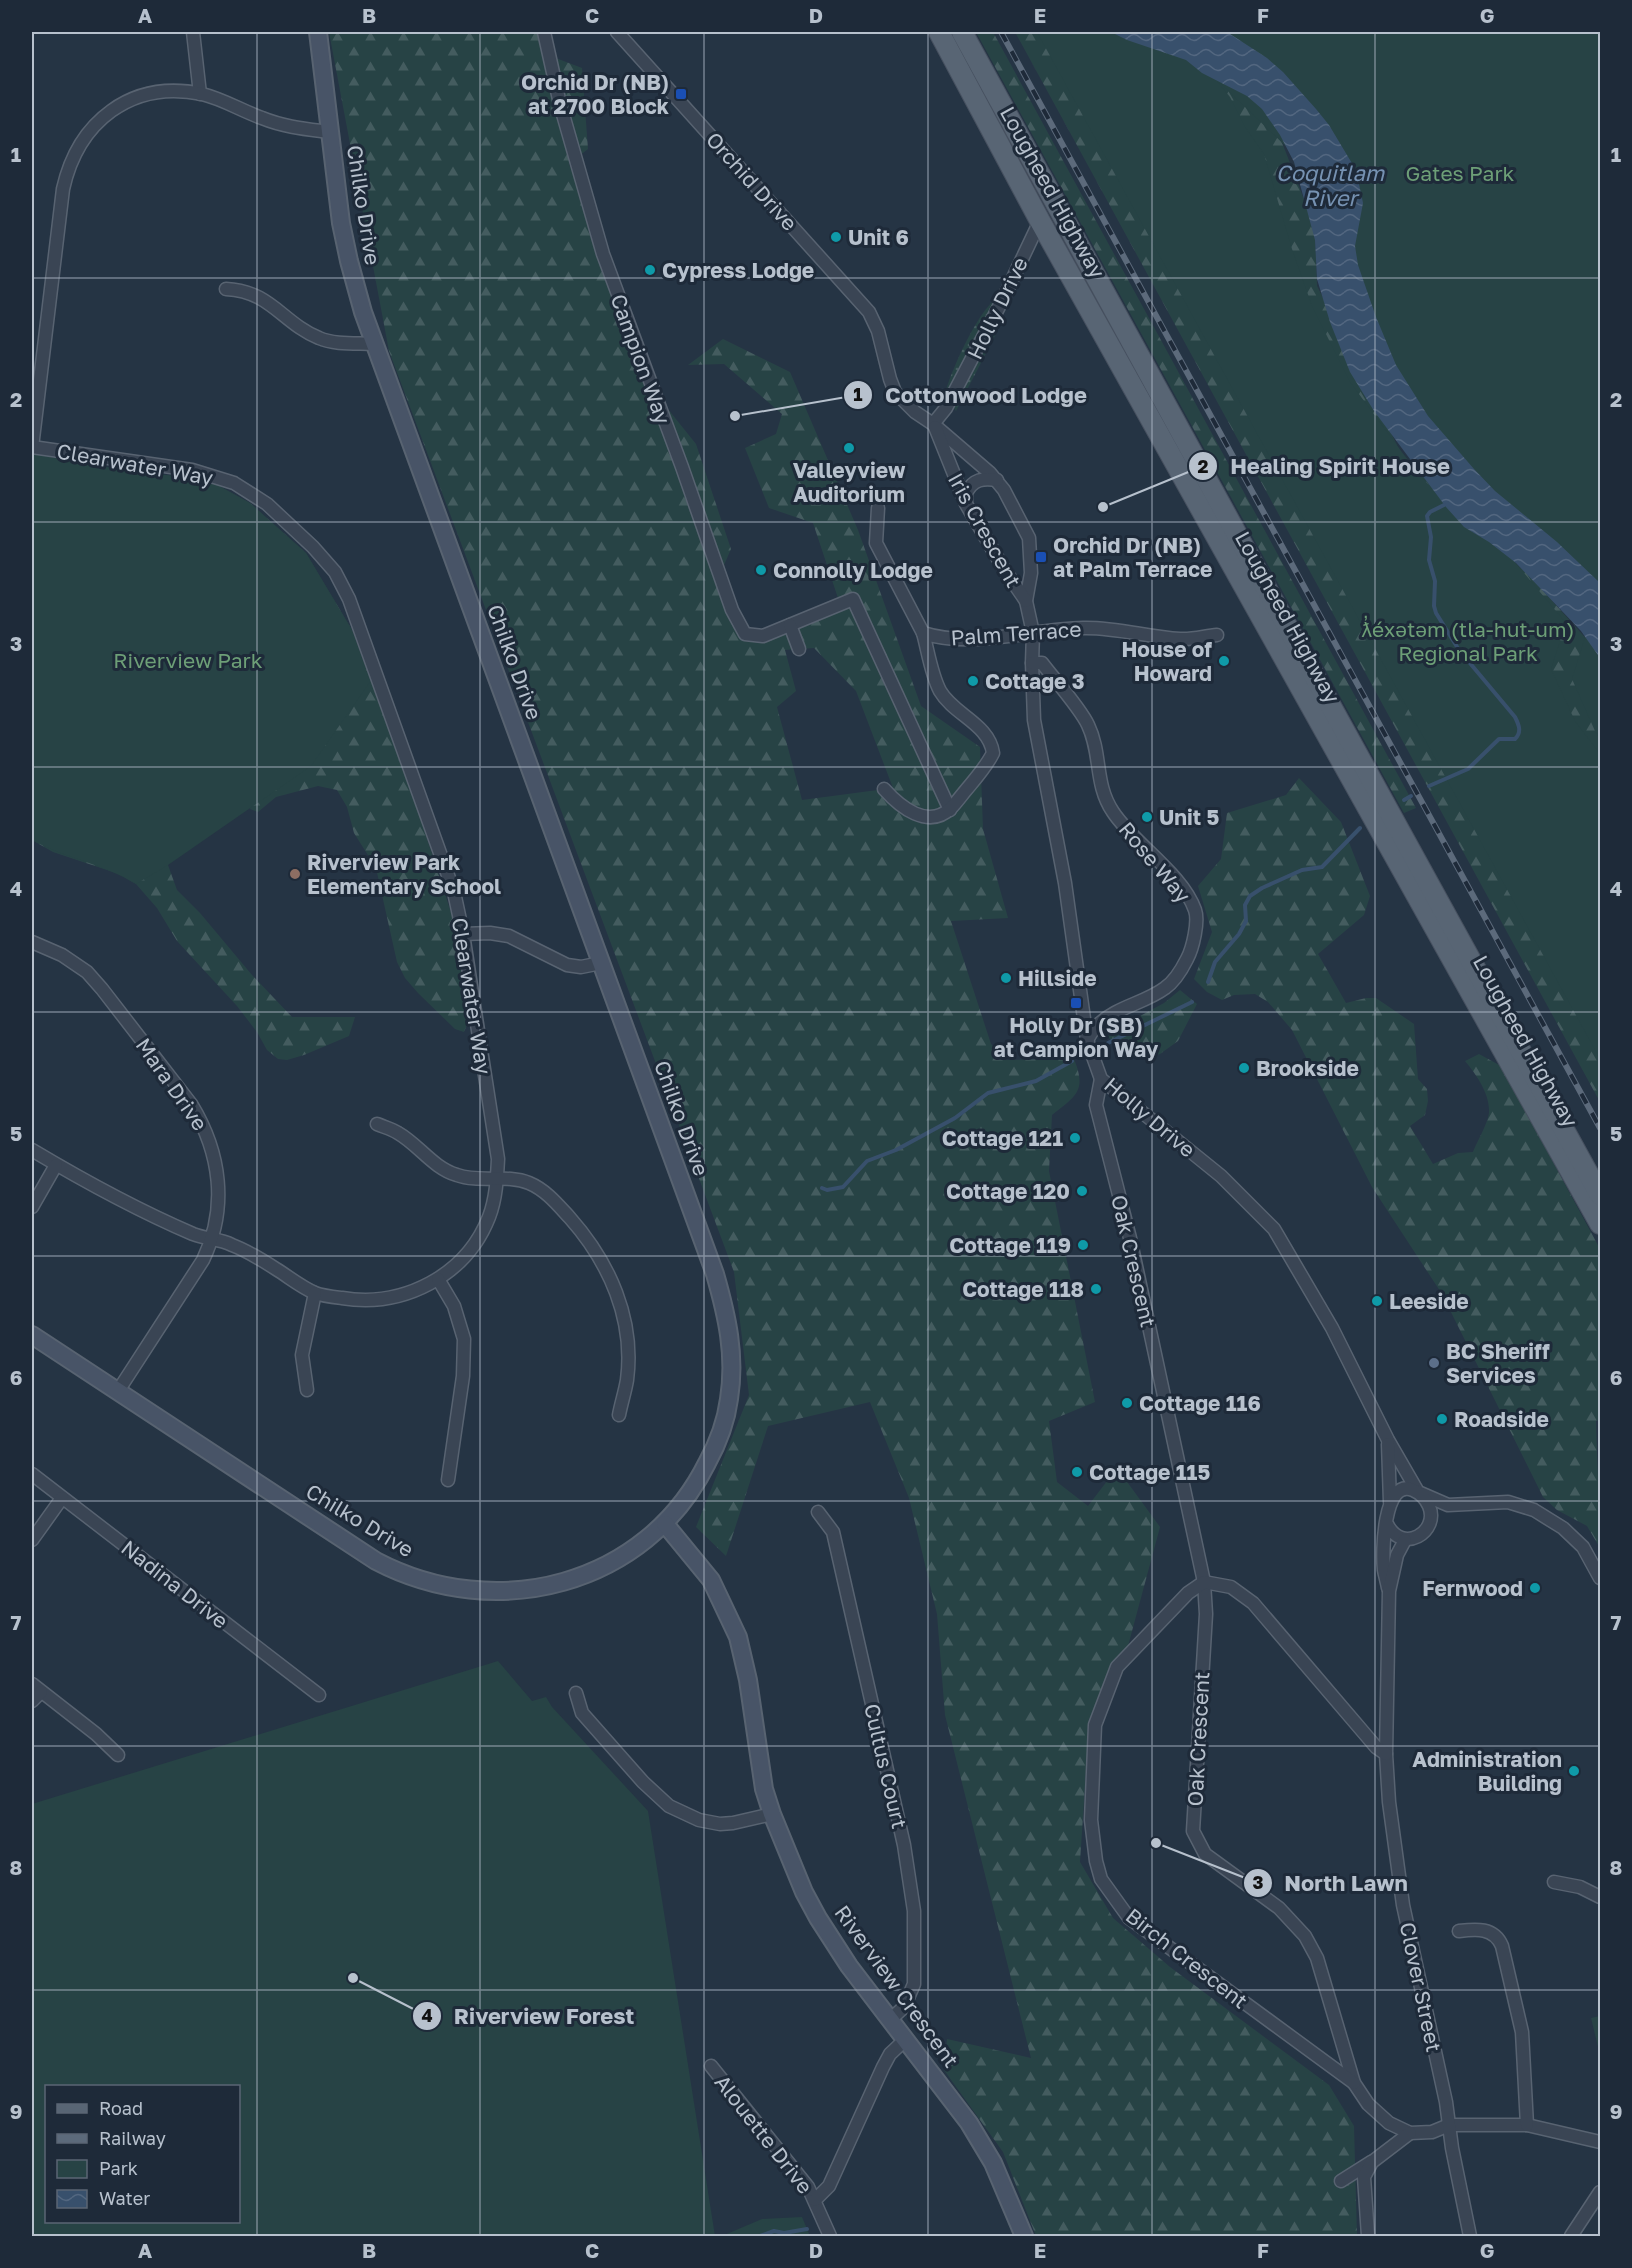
<svg xmlns="http://www.w3.org/2000/svg" width="1632" height="2268" font-family="'Golos Text',sans-serif">
	<defs>
		<pattern id="grass-dots" width="8" height="8" patternUnits="userSpaceOnUse" patternTransform="scale(1.5)"><rect width="8" height="8" fill="#274345"/><path d="M2 2h.1M6 6h.1" fill="none" stroke="#445c5f" stroke-width="1.8" stroke-linecap="round"/></pattern>
		<pattern id="forest-firs" width="22" height="20" patternUnits="userSpaceOnUse" patternTransform="scale(1.5)"><rect width="22" height="20" fill="#274345"/><path d="M5 1l3.5 6h-7zM16 11l3.5 6h-7z" fill="#445c5f"/></pattern>
		<pattern id="water-waves" width="16" height="10" patternUnits="userSpaceOnUse" patternTransform="scale(1.5)"><rect width="16" height="10" fill="#38506c"/><path d="M0 5q4-4 8 0t8 0" fill="none" stroke="#536780"/></pattern>
	</defs>
	<rect width="100%" height="100%" fill="#253444"/>
	<g fill="url(#grass-dots)">
		<path d="M 996,299 L 945,394 C 950,372 978,311 996,299 Z"/>
		<path d="M 995,328 L 998,330 L 956,411 L 954,408 Z"/>
	</g>
	<g fill="url(#forest-firs)" fill-rule="evenodd">
		<path d="M 329,32 L 546,32 L 553,57 L 582,68 L 588,149 L 569,164 L 659,398 L 696,444 L 731,549 L 721,572 L 740,634 L 774,638 L 838,598 L 813,523 L 769,508 L 745,448 L 776,434 L 782,414 L 724,364 L 688,365 L 723,339 L 790,372 L 858,530 L 921,706 L 980,747 L 983,829 L 1008,918 L 951,921 L 991,1044 L 1007,1060 L 1074,1059 C 1087,1091 1076,1096 1052,1115 L 1049,1171 L 1095,1402 L 1049,1421 L 1057,1482 L 1088,1506 L 1117,1468 L 1160,1527 L 1128,1646 L 1103,1687 L 1088,1740 L 1080,1862 L 1113,1918 L 1170,1967 L 1329,2085 L 1354,2126 L 1357,2236 L 1036,2236 L 1003,2152 L 944,2070 L 947,2039 L 1031,2058 L 945,1715 L 937,1614 L 909,1498 L 870,1402 L 768,1426 L 726,1556 L 696,1527 L 749,1395 L 734,1272 L 389,351 ZM 814,648 L 856,691 L 893,788 L 802,800 L 777,707 L 796,691 L 785,650 Z"/>
		<path d="M 976,32 L 993,32 L 1416,808 L 1404,813 Z"/>
		<path d="M 1015,32 L 1078,32 L 1600,1030 L 1600,1102 Z"/>
		<path d="M 1185,60 L 1229,85 L 1278,132 L 1315,228 L 1317,286 L 1400,451 L 1485,542 L 1526,572 L 1600,654 L 1600,879 Z"/>
		<path d="M 32,454 L 123,470 L 208,480 L 250,503 L 306,553 L 352,630 L 410,786 L 458,934 L 469,1020 L 464,1032 L 455,1029 L 418,993 L 405,978 L 397,962 L 376,868 L 354,833 L 347,807 L 337,790 L 318,786 L 276,797 L 258,812 L 250,809 L 256,795 Z"/>
		<path d="M 32,755 L 164,854 L 177,890 L 200,913 L 252,975 L 292,1017 L 355,1017 L 349,1036 L 304,1055 L 287,1060 L 278,1059 L 267,1050 L 257,1032 L 237,1006 L 177,941 L 157,908 L 136,884 L 119,874 L 53,852 L 32,840 Z"/>
		<path d="M 1299,778 L 1341,822 L 1370,896 L 1364,915 L 1318,954 L 1346,1003 L 1366,998 L 1376,998 L 1414,1024 L 1418,1079 L 1427,1089 L 1428,1101 L 1425,1115 L 1410,1126 L 1433,1164 L 1458,1153 L 1473,1152 C 1477,1142 1489,1121 1489,1112 C 1490,1094 1476,1074 1465,1061 L 1479,1054 L 1501,1066 L 1600,1249 L 1600,1420 L 1596,1421 C 1597,1464 1600,1505 1600,1548 L 1587,1526 L 1557,1510 L 1543,1497 L 1442,1294 L 1372,1187 L 1292,1030 L 1268,1002 L 1255,994 L 1234,995 L 1222,1000 L 1207,992 L 1194,979 L 1212,932 L 1198,886 L 1221,859 L 1227,813 L 1286,795 Z"/>
		<path d="M 1180,990 L 1197,1004 L 1178,1041 L 1160,1054 L 1141,1059 L 1119,1054 L 1107,1034 L 1164,1003 Z"/>
	</g>
	<g fill="#274345" fill-rule="evenodd">
		<path d="M 1037,32 L 1600,32 L 1600,738 L 1595,731 L 1572,679 L 1587,631 L 1442,487 L 1304,164 L 1211,74 L 1230,97 L 1245,127 L 1264,154 L 1292,249 L 1312,306 L 1350,382 L 1413,467 L 1441,499 L 1514,561 L 1566,623 L 1551,669 L 1575,721 L 1600,754 L 1600,1059 Z"/>
		<path d="M 32,454 L 123,470 L 208,480 L 250,503 L 306,553 L 352,630 L 370,682 L 311,766 L 168,865 L 136,884 C 103,864 65,858 32,840 Z"/>
		<path d="M 498,1661 L 532,1701 L 546,1697 L 552,1707 L 648,1811 L 715,2236 L 32,2236 L 32,1804 ZM 238,2086 L 238,2222 L 46,2222 L 46,2086 Z"/>
		<path d="M 1600,2016 L 1600,2055 L 1591,2018 Z"/>
		<path d="M 802,2217 L 810,2236 L 722,2236 L 762,2219 Z"/>
	</g>
	<path fill="url(#water-waves)" d="M 1111,32 L 1227,32 L 1267,58 L 1283,72 L 1316,109 L 1329,125 L 1353,165 L 1359,184 L 1363,203 L 1355,246 L 1358,265 L 1376,317 L 1396,365 L 1428,416 L 1474,469 L 1495,491 L 1557,542 L 1600,583 L 1600,658 L 1581,631 L 1516,563 L 1489,542 L 1464,527 L 1446,507 L 1374,411 L 1350,372 L 1330,322 L 1317,279 L 1315,240 L 1294,162 L 1280,135 L 1262,109 L 1247,96 L 1202,73 L 1186,60 L 1127,40 Z"/>
	<g fill="none" stroke-linecap="round" stroke-linejoin="round">
		<g stroke="#38506c" stroke-width="4">
			<path d="M 1429,786 L 1468,769 L 1499,739 L 1515,739 C 1522,732 1519,725 1515,717 L 1459,650 L 1436,613 L 1434,606 L 1435,581 L 1429,560 L 1431,537 L 1427,516 L 1430,512 L 1444,505"/>
			<path d="M 1404,800 L 1411,796"/>
			<path d="M 1208,982 L 1215,962 L 1239,934 L 1246,921 L 1245,905 L 1250,896 L 1262,888 L 1302,870 L 1322,867 L 1360,828"/>
			<path d="M 1108,1043 L 1192,1002"/>
			<path d="M 822,1188 L 827,1190 L 843,1187 L 867,1161 L 896,1150 L 955,1118 L 988,1093 L 1036,1081 L 1072,1061"/>
			<path d="M 760,2236 L 774,2231 L 784,2233 L 807,2229"/>
		</g>
		<defs>
			<g id="street">
				<path d="M 193,32 L 200,94"/>
				<path d="M 544,32 L 560,104 L 603,254 L 682,467 L 732,610 L 745,634 L 763,636 L 853,599 L 950,810"/>
				<path d="M 617,32 L 869,312 L 878,331 L 890,379 L 895,392 L 915,412 L 933,424 L 990,473 L 1004,490 L 1029,538 L 1031,573 L 1026,601 L 1033,633 L 1032,663 L 1034,720 L 1065,883 L 1087,1040 L 1101,1079 L 1221,1176 L 1274,1229 L 1332,1328 L 1388,1440 L 1418,1492 L 1448,1505 L 1508,1502 L 1534,1510 L 1563,1528 L 1583,1547 L 1600,1578"/>
				<path d="M 226,289 C 271,291 282,323 319,338 C 335,345 357,343 374,344"/>
				<path d="M 933,424 L 946,408 L 1003,299 L 1040,221"/>
				<path d="M 935,427 L 966,504 L 1004,569 L 1026,601"/>
				<path d="M 32,447 L 192,470 L 234,483 L 267,504 L 313,547 L 335,572 L 349,599 L 454,892 L 463,934 L 498,1159 C 497,1179 496,1199 489,1217 C 466,1276 403,1308 342,1298 C 333,1297 323,1296 315,1293 C 301,1287 289,1277 276,1269 C 262,1260 248,1251 232,1245 C 220,1239 206,1239 193,1234 C 137,1210 84,1181 32,1150"/>
				<path d="M 32,447 L 63,189 C 78,122 131,79 202,94 C 223,99 242,111 262,118 C 284,127 306,129 329,132"/>
				<path d="M 966,502 L 966,493 C 973,479 983,478 997,480"/>
				<path d="M 878,508 L 876,543 L 923,633"/>
				<path d="M 790,625 L 799,649"/>
				<path d="M 1032,663 L 1042,663 C 1054,679 1080,708 1088,725 C 1102,754 1094,784 1113,812 C 1134,844 1182,873 1195,910 C 1199,921 1193,948 1187,959 C 1182,969 1175,981 1165,988 C 1145,1003 1116,1007 1098,1025 C 1093,1029 1090,1035 1087,1040"/>
				<path d="M 884,789 C 900,807 928,830 951,808 C 956,803 961,796 966,790 C 976,778 986,767 993,753 C 989,724 954,715 940,691 C 931,674 928,651 923,633 C 972,649 1032,629 1083,628 C 1116,627 1147,637 1180,639 C 1192,640 1205,636 1217,635"/>
				<path d="M 463,934 L 490,933 L 509,936 L 567,965 L 581,967 L 601,963"/>
				<path d="M 32,942 L 62,955 L 87,972 L 102,989 L 191,1104 C 221,1153 228,1208 203,1260 L 118,1391"/>
				<path d="M 1101,1079 L 1096,1105 L 1130,1238 L 1204,1582 L 1206,1614 L 1193,1831 L 1205,1854 L 1279,1908 L 1305,1936 L 1317,1958 L 1354,2083 L 1368,2104 L 1389,2123 L 1410,2133 L 1432,2132 L 1449,2125 L 1527,2125 L 1600,2142"/>
				<path d="M 377,1124 C 384,1127 392,1129 398,1133 C 419,1145 433,1168 457,1175 C 479,1183 507,1174 529,1183 C 546,1190 558,1205 570,1218 C 609,1262 635,1319 627,1380 C 625,1392 621,1404 619,1415"/>
				<path d="M 32,1207 L 56,1165"/>
				<path d="M 438,1279 L 454,1306 L 464,1339 L 463,1376 L 448,1480"/>
				<path d="M 307,1390 L 302,1355 L 315,1293"/>
				<path d="M 1388,1444 L 1390,1502"/>
				<path d="M 32,1474 L 319,1695"/>
				<path d="M 818,1512 L 833,1532 L 904,1845 L 914,1911 L 914,1984 L 904,2007 L 891,2019"/>
				<path d="M 1387,1524 C 1402,1555 1440,1532 1429,1506 C 1426,1499 1420,1493 1413,1490 C 1383,1477 1382,1553 1384,1570 C 1385,1576 1387,1582 1388,1588"/>
				<path d="M 32,1540 L 62,1498"/>
				<path d="M 1405,1540 L 1397,1555 L 1389,1591 L 1386,1754 L 1389,1802 L 1403,1905 L 1446,2102 L 1452,2148 L 1470,2236"/>
				<path d="M 32,1684 L 96,1734 L 118,1755"/>
				<path d="M 576,1693 L 582,1713 L 643,1782 L 669,1806 L 699,1820 L 720,1824 L 733,1823 L 772,1814"/>
				<path d="M 32,1701 L 41,1692"/>
				<path d="M 1554,1882 L 1580,1887 L 1600,1897"/>
				<path d="M 1459,1931 C 1476,1929 1494,1927 1502,1946 L 1522,2032 L 1527,2125"/>
				<path d="M 711,2066 L 808,2187 L 830,2236"/>
				<path d="M 1354,2083 L 1129,1918 L 1101,1879 L 1096,1861 L 1091,1820 L 1095,1725 L 1117,1667 L 1188,1593 L 1204,1582 L 1231,1587 L 1253,1603 L 1376,1747 L 1386,1754"/>
				<path d="M 1341,2181 L 1371,2162"/>
				<path d="M 815,2200 L 829,2186 L 883,2067 L 890,2054 L 906,2039"/>
				<path d="M 1368,2236 L 1364,2177 L 1372,2162 L 1410,2133"/>
				<path d="M 1571,2236 L 1600,2192"/>
			</g>
			<g id="secondary">
				<path d="M 32,1335 L 376,1561 C 496,1624 646,1586 707,1463 C 718,1443 726,1422 729,1399 C 736,1355 727,1316 715,1274 L 363,312 L 349,261 L 341,223 L 318,32"/>
				<path d="M 665,1524 L 711,1580 L 738,1637 L 748,1680 L 764,1789 L 772,1814 L 804,1892 L 818,1918 L 849,1966 L 969,2123 L 993,2163 L 1024,2236"/>
			</g>
			<g id="primary">
				<path d="M 939,32 L 1040,221 L 1600,1224"/>
				<path d="M 962,32 L 1310,668 L 1600,1195"/>
			</g>
		</defs>
		<use href="#street" stroke="#586371" stroke-width="15"/>
		<use href="#secondary" stroke="#586371" stroke-width="20"/>
		<use href="#primary" stroke="#475160" stroke-width="22"/>
		<use href="#street" stroke="#3a4554" stroke-width="12"/>
		<use href="#secondary" stroke="#485467" stroke-width="16"/>
		<use href="#primary" stroke="#586574" stroke-width="20"/>
		<defs>
			<path id="rail" d="M 1001,32 L 1600,1128"/>
		</defs>
		<use href="#rail" stroke="#5c6a7b" stroke-width="6"/>
		<use href="#rail" stroke="#1e2a39" stroke-width="4" stroke-dasharray="11" stroke-linecap="butt"/>
	</g>
	<path fill="none" stroke="#b7c1cd" stroke-width="1.5" stroke-opacity="0.55" d="M 257,32 L 257,2236M 480,32 L 480,2236M 704,32 L 704,2236M 928,32 L 928,2236M 1152,32 L 1152,2236M 1375,32 L 1375,2236M 32,278 L 1600,278M 32,522 L 1600,522M 32,767 L 1600,767M 32,1012 L 1600,1012M 32,1256 L 1600,1256M 32,1501 L 1600,1501M 32,1746 L 1600,1746M 32,1990 L 1600,1990"/>
	<g fill="#1a4fb4" stroke="#1e2a39" stroke-width="2">
		<rect x="675" y="88" width="12" height="12" rx="3"/>
		<rect x="1035" y="551" width="12" height="12" rx="3"/>
		<rect x="1070" y="997" width="12" height="12" rx="3"/>
	</g>
	<g fill="#0f9aa8" stroke="#1e2a39" stroke-width="2">
		<circle cx="836" cy="237" r="6"/>
		<circle cx="650" cy="270" r="6"/>
		<circle cx="849" cy="448" r="6"/>
		<circle cx="761" cy="570" r="6"/>
		<circle cx="1224" cy="661" r="6"/>
		<circle cx="973" cy="681" r="6"/>
		<circle cx="1147" cy="817" r="6"/>
		<circle cx="1006" cy="978" r="6"/>
		<circle cx="1244" cy="1068" r="6"/>
		<circle cx="1075" cy="1138" r="6"/>
		<circle cx="1082" cy="1191" r="6"/>
		<circle cx="1083" cy="1245" r="6"/>
		<circle cx="1096" cy="1289" r="6"/>
		<circle cx="1377" cy="1301" r="6"/>
		<circle cx="1127" cy="1403" r="6"/>
		<circle cx="1442" cy="1419" r="6"/>
		<circle cx="1077" cy="1472" r="6"/>
		<circle cx="1535" cy="1588" r="6"/>
		<circle cx="1574" cy="1771" r="6"/>
	</g>
	<circle fill="#8d6e63" stroke="#1e2a39" stroke-width="2" cx="295" cy="874" r="6"/>
	<circle fill="#5c6f8a" stroke="#1e2a39" stroke-width="2" cx="1434" cy="1363" r="6"/>
	<g text-anchor="middle" dominant-baseline="central" stroke-width="6" stroke-linejoin="round" paint-order="stroke">
		<g font-size="21" font-weight="bold" fill="#b7c1cd" stroke="#1e2a39" text-anchor="start">
			<text x="669" y="82" text-anchor="end">Orchid Dr (NB)<tspan x="669" dy="24">at 2700 Block</tspan></text>
			<text x="848" y="237">Unit 6</text>
			<text x="662" y="270">Cypress Lodge</text>
			<text x="849" y="470" text-anchor="middle">Valleyview<tspan x="849" dy="24">Auditorium</tspan></text>
			<text x="1053" y="545">Orchid Dr (NB)<tspan x="1053" dy="24">at Palm Terrace</tspan></text>
			<text x="773" y="570">Connolly Lodge</text>
			<text x="1212" y="649" text-anchor="end">House of<tspan x="1212" dy="24">Howard</tspan></text>
			<text x="985" y="681">Cottage 3</text>
			<text x="1159" y="817">Unit 5</text>
			<text x="307" y="862">Riverview Park<tspan x="307" dy="24">Elementary School</tspan></text>
			<text x="1018" y="978">Hillside</text>
			<text x="1076" y="1025" text-anchor="middle">Holly Dr (SB)<tspan x="1076" dy="24">at Campion Way</tspan></text>
			<text x="1256" y="1068">Brookside</text>
			<text x="1063" y="1138" text-anchor="end">Cottage 121</text>
			<text x="1070" y="1191" text-anchor="end">Cottage 120</text>
			<text x="1071" y="1245" text-anchor="end">Cottage 119</text>
			<text x="1084" y="1289" text-anchor="end">Cottage 118</text>
			<text x="1389" y="1301">Leeside</text>
			<text x="1446" y="1351">BC Sheriff<tspan x="1446" dy="24">Services</tspan></text>
			<text x="1139" y="1403">Cottage 116</text>
			<text x="1454" y="1419">Roadside</text>
			<text x="1089" y="1472">Cottage 115</text>
			<text x="1523" y="1588" text-anchor="end">Fernwood</text>
			<text x="1562" y="1759" text-anchor="end">Administration<tspan x="1562" dy="24">Building</tspan></text>
		</g>
		<g font-size="21" fill="#6d9f77" stroke="#1e2a39">
			<text x="1460" y="173">Gates Park</text>
			<text x="1468" y="629">ƛ̓éxətəm (tla-hut-um)<tspan x="1468" dy="24">Regional Park</tspan></text>
			<text x="188" y="660">Riverview Park</text>
		</g>
		<g font-size="21" fill="#b7c1cd" stroke="#1e2a39">
			<text transform="translate(752 181) rotate(48)">Orchid Drive</text>
			<text transform="translate(1053 192) rotate(61)">Lougheed Highway</text>
			<text transform="translate(364 205) rotate(81)">Chilko Drive</text>
			<text transform="translate(997 308) rotate(-64)">Holly Drive</text>
			<text transform="translate(641 359) rotate(70)">Campion Way</text>
			<text transform="translate(135 464) rotate(10)">Clearwater Way</text>
			<text transform="translate(985 530) rotate(61)">Iris Crescent</text>
			<text transform="translate(1288 617) rotate(61)">Lougheed Highway</text>
			<text transform="translate(1016 633) rotate(-4)">Palm Terrace</text>
			<text transform="translate(515 662) rotate(70)">Chilko Drive</text>
			<text transform="translate(1155 862) rotate(50)">Rose Way</text>
			<text transform="translate(472 996) rotate(81)">Clearwater Way</text>
			<text transform="translate(1526 1041) rotate(61)">Lougheed Highway</text>
			<text transform="translate(172 1084) rotate(55)">Mara Drive</text>
			<text transform="translate(1150 1117) rotate(40)">Holly Drive</text>
			<text transform="translate(682 1118) rotate(70)">Chilko Drive</text>
			<text transform="translate(1134 1261) rotate(77)">Oak Crescent</text>
			<text transform="translate(360 1520) rotate(31)">Chilko Drive</text>
			<text transform="translate(175 1584) rotate(38)">Nadina Drive</text>
			<text transform="translate(1198 1739) rotate(-87)">Oak Crescent</text>
			<text transform="translate(886 1766) rotate(77)">Cultus Court</text>
			<text transform="translate(1187 1958) rotate(38)">Birch Crescent</text>
			<text transform="translate(897 1986) rotate(54)">Riverview Crescent</text>
			<text transform="translate(1421 1987) rotate(78)">Clover Street</text>
			<text transform="translate(764 2134) rotate(52)">Alouette Drive</text>
		</g>
		<g font-size="22" font-style="italic" fill="#7692b2" stroke="#1e2a39">
			<text x="1330" y="172">Coquitlam<tspan x="1330" dy="25">River</tspan></text>
		</g>
	</g>
	<path fill="none" stroke="#b7c1cd" stroke-width="2" d="M735 416L858 395M1103 507L1203 466M1156 1843L1258 1883M353 1978L427 2016"/>
	<g fill="#b7c1cd" stroke="#1e2a39" stroke-width="2">
		<circle cx="735" cy="416" r="6"/>
		<circle cx="1103" cy="507" r="6"/>
		<circle cx="1156" cy="1843" r="6"/>
		<circle cx="353" cy="1978" r="6"/>
		<circle cx="858" cy="395" r="15"/>
		<circle cx="1203" cy="466" r="15"/>
		<circle cx="1258" cy="1883" r="15"/>
		<circle cx="427" cy="2016" r="15"/>
	</g>
	<g font-size="18" text-anchor="middle" font-weight="bold" fill="#111">
		<text x="858" y="401">1</text>
		<text x="1203" y="473">2</text>
		<text x="1258" y="1889">3</text>
		<text x="427" y="2022">4</text>
	</g>
	<g font-size="22" text-anchor="middle" font-weight="bold" fill="#b7c1cd" stroke="#1e2a39" stroke-width="6" stroke-linejoin="round" paint-order="stroke">
		<text x="986" y="403">Cottonwood Lodge</text>
		<text x="1340" y="474">Healing Spirit House</text>
		<text x="1346" y="1891">North Lawn</text>
		<text x="544" y="2024">Riverview Forest</text>
	</g>
	<rect width="1632" height="2268" fill="none" stroke="#1e2a39" stroke-width="66"/>
	<rect x="45" y="2085" width="195" height="138" fill="#1e2a39" stroke="#5b6674" stroke-width="1.5"/>
	<rect x="57" y="2104" width="30" height="9" fill="#586574" stroke="#5b6674" stroke-width="1.5"/>
	<text x="99" y="2115" font-size="18" fill="#b7c1cd">Road</text>
	<rect x="57" y="2134" width="30" height="9" fill="#5c6a7b" stroke="#5b6674" stroke-width="1.5"/>
	<text x="99" y="2145" font-size="18" fill="#b7c1cd">Railway</text>
	<rect x="57" y="2160" width="30" height="18" fill="#274345" stroke="#5b6674" stroke-width="1.5"/>
	<text x="99" y="2175" font-size="18" fill="#b7c1cd">Park</text>
	<rect x="57" y="2190" width="30" height="18" fill="url(#water-waves)" stroke="#5b6674" stroke-width="1.5"/>
	<text x="99" y="2205" font-size="18" fill="#b7c1cd">Water</text>
	<rect x="33" y="33" width="1566" height="2202" fill="none" stroke="#b7c1cd" stroke-width="2"/>
	<g font-size="20" text-anchor="middle" font-weight="bold" fill="#b7c1cd">
		<text x="145" y="23">A</text>
		<text x="369" y="23">B</text>
		<text x="592" y="23">C</text>
		<text x="816" y="23">D</text>
		<text x="1040" y="23">E</text>
		<text x="1263" y="23">F</text>
		<text x="1487" y="23">G</text>
		<text x="16" y="162">1</text>
		<text x="1616" y="162">1</text>
		<text x="16" y="407">2</text>
		<text x="1616" y="407">2</text>
		<text x="16" y="651">3</text>
		<text x="1616" y="651">3</text>
		<text x="16" y="896">4</text>
		<text x="1616" y="896">4</text>
		<text x="16" y="1141">5</text>
		<text x="1616" y="1141">5</text>
		<text x="16" y="1385">6</text>
		<text x="1616" y="1385">6</text>
		<text x="16" y="1630">7</text>
		<text x="1616" y="1630">7</text>
		<text x="16" y="1875">8</text>
		<text x="1616" y="1875">8</text>
		<text x="16" y="2119">9</text>
		<text x="1616" y="2119">9</text>
		<text x="145" y="2258">A</text>
		<text x="369" y="2258">B</text>
		<text x="592" y="2258">C</text>
		<text x="816" y="2258">D</text>
		<text x="1040" y="2258">E</text>
		<text x="1263" y="2258">F</text>
		<text x="1487" y="2258">G</text>
	</g>
</svg>
